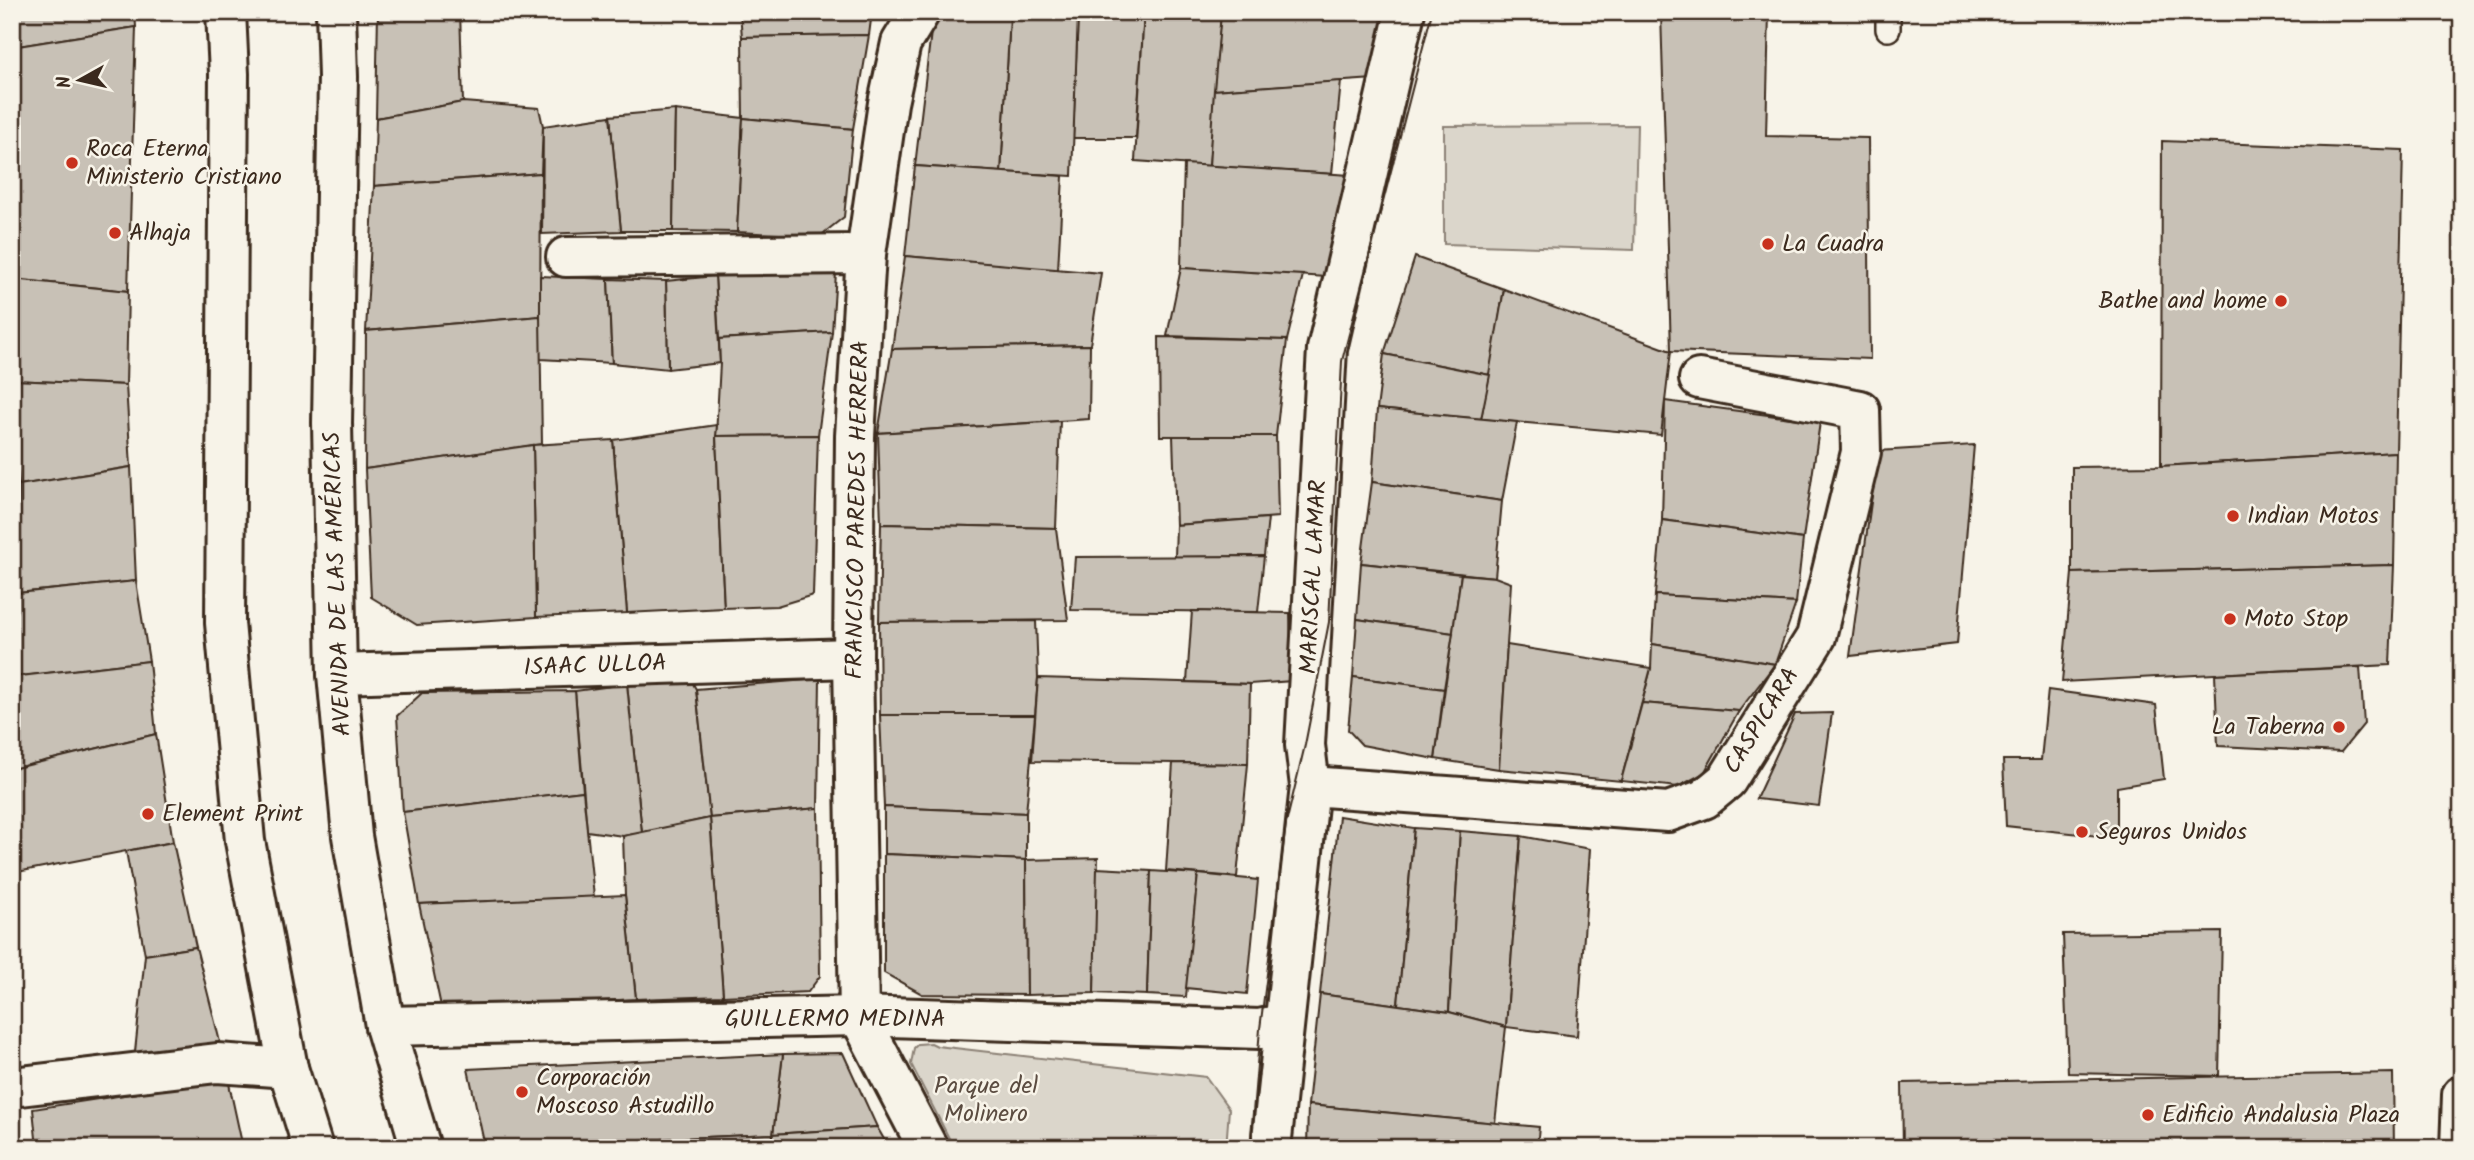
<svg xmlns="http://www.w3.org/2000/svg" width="2474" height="1160" font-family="Kalam,sans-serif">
	<rect width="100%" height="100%" fill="#f7f3e8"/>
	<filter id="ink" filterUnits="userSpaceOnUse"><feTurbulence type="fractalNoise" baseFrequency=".0143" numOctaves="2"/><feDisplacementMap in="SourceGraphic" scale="14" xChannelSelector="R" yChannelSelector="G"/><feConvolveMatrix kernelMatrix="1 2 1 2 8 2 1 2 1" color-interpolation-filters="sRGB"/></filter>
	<g filter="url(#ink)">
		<g fill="#dbd6cb" stroke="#8b8074" stroke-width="2">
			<path d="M 1637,125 L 1634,250 L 1444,244 L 1444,126 Z"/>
			<path d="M 931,1043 L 937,1046 L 1206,1077 L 1229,1109 L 1226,1148 L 954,1148 L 911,1064 L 914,1048 L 918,1044 Z"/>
		</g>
		<g fill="#c8c1b6" stroke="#3b2a1e" stroke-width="2">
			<path d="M 12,12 L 135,12 L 136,27 L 12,47 Z"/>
			<path d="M 378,12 L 460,12 L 463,102 L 376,118 Z"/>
			<path d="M 740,12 L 872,12 L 869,35 L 742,37 Z"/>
			<path d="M 1144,12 L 1136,138 L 1073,138 L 1078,13 Z"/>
			<path d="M 1144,12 L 1221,14 L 1209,166 L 1135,161 Z"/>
			<path d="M 1294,12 L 1385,12 L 1374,79 L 1214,90 L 1221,14 Z"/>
			<path d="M 1661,12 L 1769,12 L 1766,136 L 1868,138 L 1870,359 L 1671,351 Z"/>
			<path d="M 1078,13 L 1072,176 L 1001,172 L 1010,16 Z"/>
			<path d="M 933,15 L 1010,16 L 1001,172 L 915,166 Z"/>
			<path d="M 136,27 L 128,291 L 12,279 L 12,47 Z"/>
			<path d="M 869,35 L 853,129 L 743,118 L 742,37 Z"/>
			<path d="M 1341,81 L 1332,174 L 1209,166 L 1214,90 Z"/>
			<path d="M 463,102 L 539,108 L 543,126 L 541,173 L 374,186 L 376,118 Z"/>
			<path d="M 675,110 L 673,231 L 621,231 L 610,116 Z"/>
			<path d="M 675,110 L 743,118 L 737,232 L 673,231 Z"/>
			<path d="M 610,116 L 621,231 L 542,234 L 543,126 Z"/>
			<path d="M 743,118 L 853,129 L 844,217 L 820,236 L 737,232 Z"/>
			<path d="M 2162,141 L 2403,150 L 2396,452 L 2161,466 Z"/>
			<path d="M 1184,164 L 1350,175 L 1327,277 L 1181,268 Z"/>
			<path d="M 915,166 L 1063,176 L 1058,270 L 905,256 Z"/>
			<path d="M 541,173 L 540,316 L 366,331 L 374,186 Z"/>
			<path d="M 905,256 L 1101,273 L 1090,345 L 892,349 Z"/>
			<path d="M 1415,257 L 1504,289 L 1490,375 L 1384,354 Z"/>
			<path d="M 1181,268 L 1303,275 L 1287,340 L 1167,336 Z"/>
			<path d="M 836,273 L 832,332 L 719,339 L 715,276 Z"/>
			<path d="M 540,276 L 608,279 L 612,363 L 540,359 Z"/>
			<path d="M 715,276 L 720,363 L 668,369 L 666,281 Z"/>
			<path d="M 12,279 L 128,291 L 126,385 L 12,380 Z"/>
			<path d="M 608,279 L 666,281 L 668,369 L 612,363 Z"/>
			<path d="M 1504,289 L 1671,351 L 1661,435 L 1481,419 Z"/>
			<path d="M 540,316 L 542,444 L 365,469 L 366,331 Z"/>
			<path d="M 832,332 L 818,435 L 716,436 L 720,363 L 719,339 Z"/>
			<path d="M 1159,337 L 1287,340 L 1276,436 L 1160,436 Z"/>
			<path d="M 1090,345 L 1089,419 L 878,433 L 892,349 Z"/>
			<path d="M 1384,354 L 1490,375 L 1481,419 L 1377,409 Z"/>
			<path d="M 12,380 L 126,385 L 131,467 L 19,485 Z"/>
			<path d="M 1665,401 L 1820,422 L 1803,539 L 1662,520 Z"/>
			<path d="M 1377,409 L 1517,422 L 1502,501 L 1372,482 Z"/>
			<path d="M 1060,421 L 1056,528 L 881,524 L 878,433 Z"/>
			<path d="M 717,425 L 716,436 L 724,608 L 627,613 L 613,440 Z"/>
			<path d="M 818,435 L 813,595 L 777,606 L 724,608 L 716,436 Z"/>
			<path d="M 1173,436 L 1276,436 L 1278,517 L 1176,525 Z"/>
			<path d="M 613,440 L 627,613 L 536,617 L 533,445 Z"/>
			<path d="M 533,445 L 536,617 L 417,625 L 371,597 L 365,469 Z"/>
			<path d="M 1974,445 L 1957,644 L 1850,656 L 1878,451 Z"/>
			<path d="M 2396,452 L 2394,565 L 2072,573 L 2072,467 L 2161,466 Z"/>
			<path d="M 131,467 L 136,581 L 18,593 L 19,485 Z"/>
			<path d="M 1372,482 L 1502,501 L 1495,577 L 1361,563 Z"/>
			<path d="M 1268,518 L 1264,556 L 1175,557 L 1176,525 Z"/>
			<path d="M 1662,520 L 1803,539 L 1796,603 L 1655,595 Z"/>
			<path d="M 881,524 L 1056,528 L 1068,620 L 879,622 Z"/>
			<path d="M 1264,556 L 1258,612 L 1071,610 L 1075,557 Z"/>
			<path d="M 1361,563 L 1461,574 L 1453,633 L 1357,619 Z"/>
			<path d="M 2394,565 L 2390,665 L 2062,682 L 2072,573 Z"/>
			<path d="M 1461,574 L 1495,577 L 1511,583 L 1499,769 L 1435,759 Z"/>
			<path d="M 136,581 L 149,661 L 14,677 L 18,593 Z"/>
			<path d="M 1655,595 L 1796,603 L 1775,664 L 1652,644 Z"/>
			<path d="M 1192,611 L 1290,613 L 1292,681 L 1250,684 L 1187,682 Z"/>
			<path d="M 1357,619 L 1453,633 L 1444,689 L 1353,677 Z"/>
			<path d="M 1036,621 L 1038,678 L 1035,715 L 880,715 L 879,622 Z"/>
			<path d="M 1652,644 L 1775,664 L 1739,711 L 1642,703 L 1651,668 Z"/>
			<path d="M 1507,645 L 1651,668 L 1621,781 L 1499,769 Z"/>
			<path d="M 149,661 L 156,734 L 12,769 L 12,677 Z"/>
			<path d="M 2360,667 L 2364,724 L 2341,752 L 2218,746 L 2215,674 Z"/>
			<path d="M 689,677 L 696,689 L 710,818 L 642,833 L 627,684 Z"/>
			<path d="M 1353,677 L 1444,689 L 1435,759 L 1362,745 L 1348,730 Z"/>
			<path d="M 1038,678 L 1250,684 L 1248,764 L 1032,761 Z"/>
			<path d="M 820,679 L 818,808 L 710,818 L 696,689 Z"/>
			<path d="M 627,684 L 642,833 L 623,836 L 587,831 L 575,691 Z"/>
			<path d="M 2048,690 L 2156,705 L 2164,779 L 2117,787 L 2117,838 L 2006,826 L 2003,760 L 2041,760 Z"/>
			<path d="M 575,691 L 583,791 L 403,812 L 397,716 L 422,693 Z"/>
			<path d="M 1642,703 L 1739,711 L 1704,773 L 1678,787 L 1621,781 Z"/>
			<path d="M 1832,713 L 1819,806 L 1756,799 L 1795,714 Z"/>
			<path d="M 880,715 L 1035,715 L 1026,813 L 884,807 Z"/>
			<path d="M 156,734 L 173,842 L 12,873 L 12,769 Z"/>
			<path d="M 1173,763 L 1248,764 L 1237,877 L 1166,871 Z"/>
			<path d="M 583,791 L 594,897 L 419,904 L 403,812 Z"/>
			<path d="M 884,807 L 1026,813 L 1026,860 L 884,854 Z"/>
			<path d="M 818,808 L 820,976 L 808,992 L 723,996 L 710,818 Z"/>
			<path d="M 1339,816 L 1414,828 L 1398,1005 L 1320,994 Z"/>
			<path d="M 710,818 L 723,996 L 636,999 L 625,895 L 623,836 Z"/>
			<path d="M 1414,828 L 1460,831 L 1449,1012 L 1398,1005 Z"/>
			<path d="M 1460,831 L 1521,836 L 1506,1027 L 1449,1012 Z"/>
			<path d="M 1521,836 L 1590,849 L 1577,1036 L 1506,1027 Z"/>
			<path d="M 173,842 L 196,947 L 145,955 L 126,851 Z"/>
			<path d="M 884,854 L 1026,860 L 1027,995 L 922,994 L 884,973 Z"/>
			<path d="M 1098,858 L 1094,993 L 1027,995 L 1026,860 Z"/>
			<path d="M 1097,868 L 1151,871 L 1147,995 L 1094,993 Z"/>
			<path d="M 1151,871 L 1198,874 L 1186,997 L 1147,995 Z"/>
			<path d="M 1198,874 L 1258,880 L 1247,994 L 1186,988 Z"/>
			<path d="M 625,895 L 636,999 L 442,1011 L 419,904 Z"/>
			<path d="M 2222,932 L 2219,1076 L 2068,1073 L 2063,934 Z"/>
			<path d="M 196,947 L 221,1046 L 135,1052 L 145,955 Z"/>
			<path d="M 1320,994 L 1449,1012 L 1506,1027 L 1495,1123 L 1308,1105 Z"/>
			<path d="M 843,1053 L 877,1127 L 773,1134 L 783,1054 Z"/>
			<path d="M 783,1054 L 773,1134 L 485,1147 L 468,1069 Z"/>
			<path d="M 2393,1073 L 2394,1148 L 1903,1148 L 1902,1083 Z"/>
			<path d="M 228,1079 L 243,1148 L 37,1148 L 33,1109 Z"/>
			<path d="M 1308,1105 L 1539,1127 L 1537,1148 L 1307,1148 Z"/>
			<path d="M 877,1127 L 889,1148 L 772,1148 L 773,1134 Z"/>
			<path d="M 773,1134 L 772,1148 L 485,1147 Z"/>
		</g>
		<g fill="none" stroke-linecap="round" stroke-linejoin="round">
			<defs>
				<path id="service" d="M 1888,29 L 1888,12"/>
				<g id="minor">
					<path d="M 920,12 L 901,43 L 888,103 L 866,254 L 855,436 L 853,658 L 859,1016 L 928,1148"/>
					<path d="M 566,257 L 866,254"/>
					<path d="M 337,674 L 853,658"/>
					<path d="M 1310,786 L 1668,812 L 1704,799 L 1727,780 L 1816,637 L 1861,452 L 1860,410 L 1699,379"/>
					<path d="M 385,1026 L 859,1016 L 1260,1029 L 1284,1023"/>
					<path d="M 12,1087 L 217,1063 L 288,1068"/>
					<path d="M 1271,1148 L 1310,786 L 1305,745 L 1327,349 L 1405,12"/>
				</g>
				<path id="secondary" d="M 2460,1148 L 2462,1095"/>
				<g id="primary">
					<path d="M 226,12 L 229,74 L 225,623 L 245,841 L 288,1068 L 313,1148"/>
					<path d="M 336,12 L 338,77 L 332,423 L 337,674 L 352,836 L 385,1026 L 421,1148"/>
				</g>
			</defs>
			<use href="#service" stroke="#3b2a1e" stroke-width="28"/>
			<use href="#minor" stroke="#3b2a1e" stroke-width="44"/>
			<use href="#secondary" stroke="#3b2a1e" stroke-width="44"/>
			<use href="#primary" stroke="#3b2a1e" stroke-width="44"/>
			<use href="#service" stroke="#f7f3e8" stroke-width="23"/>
			<use href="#minor" stroke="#f7f3e8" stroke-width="38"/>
			<use href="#secondary" stroke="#f7f3e8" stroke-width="38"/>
			<use href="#primary" stroke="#f7f3e8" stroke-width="38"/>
			<path stroke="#3b2a1e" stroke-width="2" d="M 1250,1148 L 1260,1029 L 1286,824 L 1305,745 L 1329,622 L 1342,361 L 1432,12"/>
		</g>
	</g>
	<g fill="#c8321e" stroke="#f7f3e8" stroke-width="2.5">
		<circle cx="72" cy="163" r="7"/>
		<circle cx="115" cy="233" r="7"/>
		<circle cx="1768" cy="244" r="7"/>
		<circle cx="2281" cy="301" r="7"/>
		<circle cx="2233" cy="516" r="7"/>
		<circle cx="2230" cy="619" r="7"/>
		<circle cx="2339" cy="727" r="7"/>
		<circle cx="148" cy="814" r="7"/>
		<circle cx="2082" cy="832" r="7"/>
		<circle cx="522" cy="1092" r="7"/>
		<circle cx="2148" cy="1115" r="7"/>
	</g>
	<g text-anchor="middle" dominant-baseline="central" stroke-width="5" stroke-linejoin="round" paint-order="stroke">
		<g font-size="24" fill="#3b2a1e" stroke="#f7f3e8" text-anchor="start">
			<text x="86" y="149">Roca Eterna<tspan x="86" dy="28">Ministerio Cristiano</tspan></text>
			<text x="129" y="233">Alhaja</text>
			<text x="1782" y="244">La Cuadra</text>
			<text x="2267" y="301" text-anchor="end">Bathe and home</text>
			<text x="2247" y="516">Indian Motos</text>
			<text x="2244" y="619">Moto Stop</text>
			<text x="2325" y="727" text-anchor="end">La Taberna</text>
			<text x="162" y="814">Element Print</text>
			<text x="2096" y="832">Seguros Unidos</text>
			<text x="536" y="1078">Corporación<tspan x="536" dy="28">Moscoso Astudillo</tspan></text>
			<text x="2162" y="1115">Edificio Andalusia Plaza</text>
		</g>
		<g font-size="24" fill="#3b2a1e" stroke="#f7f3e8">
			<text transform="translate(858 510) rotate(-89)">FRANCISCO PAREDES HERRERA</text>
			<text transform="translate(1314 577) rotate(-87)">MARISCAL LAMAR</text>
			<text transform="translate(338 584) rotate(-92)">AVENIDA DE LAS AMÉRICAS</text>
			<text transform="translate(595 666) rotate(-2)">ISAAC ULLOA</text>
			<text transform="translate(1762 721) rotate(-58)">CASPICARA</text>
			<text x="835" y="1019">GUILLERMO MEDINA</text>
		</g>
		<g font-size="24" fill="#5b4c41" stroke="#f7f3e8">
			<text x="986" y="1086">Parque del<tspan x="986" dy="28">Molinero</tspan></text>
		</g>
	</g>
	<rect width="2474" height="1160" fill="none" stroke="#f7f3e8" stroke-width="42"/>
	<rect x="21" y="21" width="2432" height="1118" fill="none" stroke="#3b2a1e" stroke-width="2.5" filter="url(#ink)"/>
	<g transform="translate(80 80) rotate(262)" stroke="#f7f3e8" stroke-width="5" paint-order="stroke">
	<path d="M0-5L12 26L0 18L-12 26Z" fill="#3b2a1e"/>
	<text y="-10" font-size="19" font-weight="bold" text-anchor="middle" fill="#3b2a1e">N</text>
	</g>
</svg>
